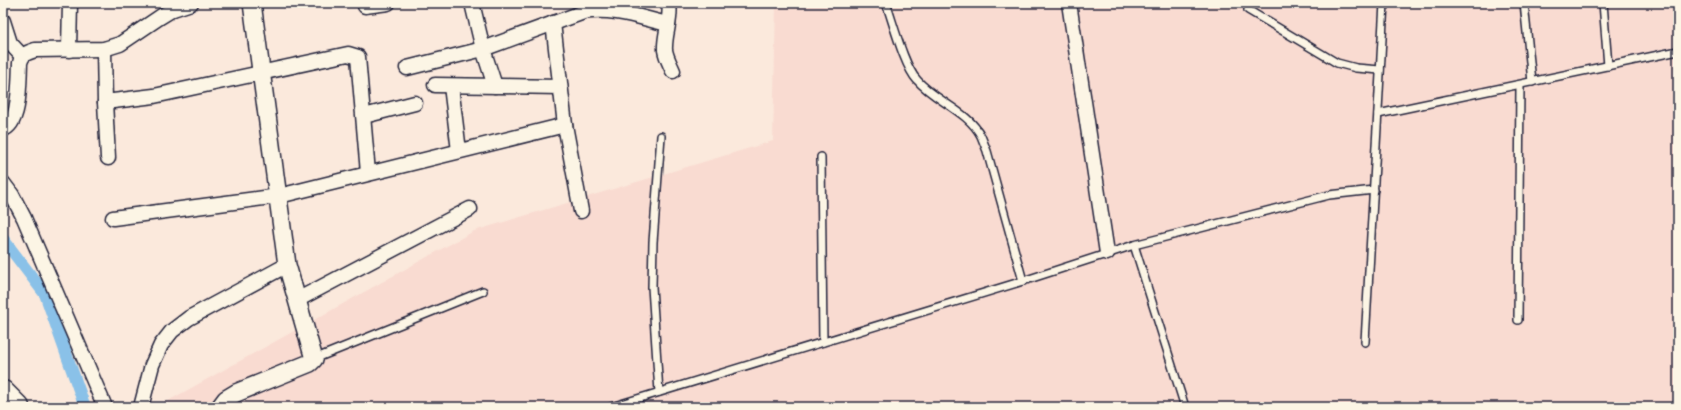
<svg xmlns="http://www.w3.org/2000/svg" width="1681" height="410" font-family="'Shantell Sans',sans-serif">
	<rect width="100%" height="100%" fill="#fbe9dc"/>
	<filter id="ink" filterUnits="userSpaceOnUse"><feTurbulence type="fractalNoise" baseFrequency=".025" numOctaves="2"/><feDisplacementMap in="SourceGraphic" scale="8" xChannelSelector="R" yChannelSelector="G"/><feConvolveMatrix kernelMatrix="1 2 1 2 8 2 1 2 1" color-interpolation-filters="sRGB"/></filter>
	<g filter="url(#ink)">
		<path fill="#f9dbd1" d="M 776,3 L 1678,3 L 1678,407 L 157,407 L 474,231 L 773,141 Z"/>
		<g fill="none" stroke-linecap="round" stroke-linejoin="round">
			<path stroke="#8ac1e8" stroke-width="12" d="M 3,239 L 45,294 L 85,407"/>
			<defs>
				<g id="service">
					<path d="M 886,3 C 893,22 904,66 917,80 C 935,101 968,111 981,136 C 983,141 985,146 987,151 L 1023,281"/>
					<path d="M 1524,3 L 1532,82"/>
					<path d="M 1603,3 L 1608,66"/>
					<path d="M 1248,10 L 1337,63 L 1356,68 L 1380,70"/>
					<path d="M 1378,114 L 1678,51"/>
					<path d="M 821,157 L 823,342"/>
					<path d="M 1134,245 L 1185,407"/>
					<path d="M 1518,320 L 1520,85"/>
					<path d="M 1365,342 L 1384,3"/>
					<path d="M 314,359 L 483,291"/>
					<path d="M 659,392 L 652,287 L 653,242 L 661,136"/>
					<path d="M 611,407 L 1023,281 L 1134,245 L 1329,195 L 1374,190"/>
				</g>
				<g id="minor">
					<path d="M 472,3 L 483,49 L 495,86"/>
					<path d="M 669,3 C 672,19 664,34 665,50 C 666,57 670,64 673,71"/>
					<path d="M 1069,3 L 1107,253"/>
					<path d="M 365,6 L 388,3"/>
					<path d="M 3,21 L 10,43 L 22,56"/>
					<path d="M 553,23 L 565,125 L 581,211"/>
					<path d="M 104,49 L 105,102 L 154,96 L 348,54 L 358,57 L 368,173"/>
					<path d="M 69,50 L 70,3"/>
					<path d="M 407,68 L 483,49 L 584,12 C 612,7 641,18 668,24"/>
					<path d="M 435,85 L 560,87"/>
					<path d="M 451,86 L 459,151"/>
					<path d="M 105,102 L 108,158"/>
					<path d="M 364,116 L 415,103"/>
					<path d="M 3,129 C 21,124 19,79 20,63 C 22,54 26,53 35,50 L 104,49 L 120,44 L 160,17 L 173,9 L 191,3"/>
					<path d="M 3,183 L 12,195 L 24,218 L 105,407"/>
					<path d="M 113,218 L 279,196 L 565,125"/>
					<path d="M 297,300 L 470,209"/>
					<path d="M 141,407 L 152,365 L 161,345 L 172,331 L 189,318 L 287,265"/>
				</g>
				<path id="tertiary" d="M 220,407 L 226,399 L 236,393 L 310,363 L 314,359 L 287,265 L 252,3"/>
				<path id="trunk" d="M 3,392 L 18,407"/>
			</defs>
			<use href="#service" stroke="#22223b" stroke-width="10"/>
			<use href="#minor" stroke="#22223b" stroke-width="17"/>
			<use href="#tertiary" stroke="#22223b" stroke-width="20"/>
			<use href="#trunk" stroke="#22223b" stroke-width="25"/>
			<use href="#service" stroke="#fcf5e5" stroke-width="7"/>
			<use href="#minor" stroke="#fcf5e5" stroke-width="14"/>
			<use href="#tertiary" stroke="#fcf5e5" stroke-width="17"/>
			<use href="#trunk" stroke="#fcf5e5" stroke-width="22"/>
		</g>
	</g>
	<rect width="1681" height="410" fill="none" stroke="#fcf5e5" stroke-width="16"/>
	<rect x="8" y="8" width="1665" height="394" fill="none" stroke="#22223b" stroke-width="1.5" filter="url(#ink)"/>
</svg>
